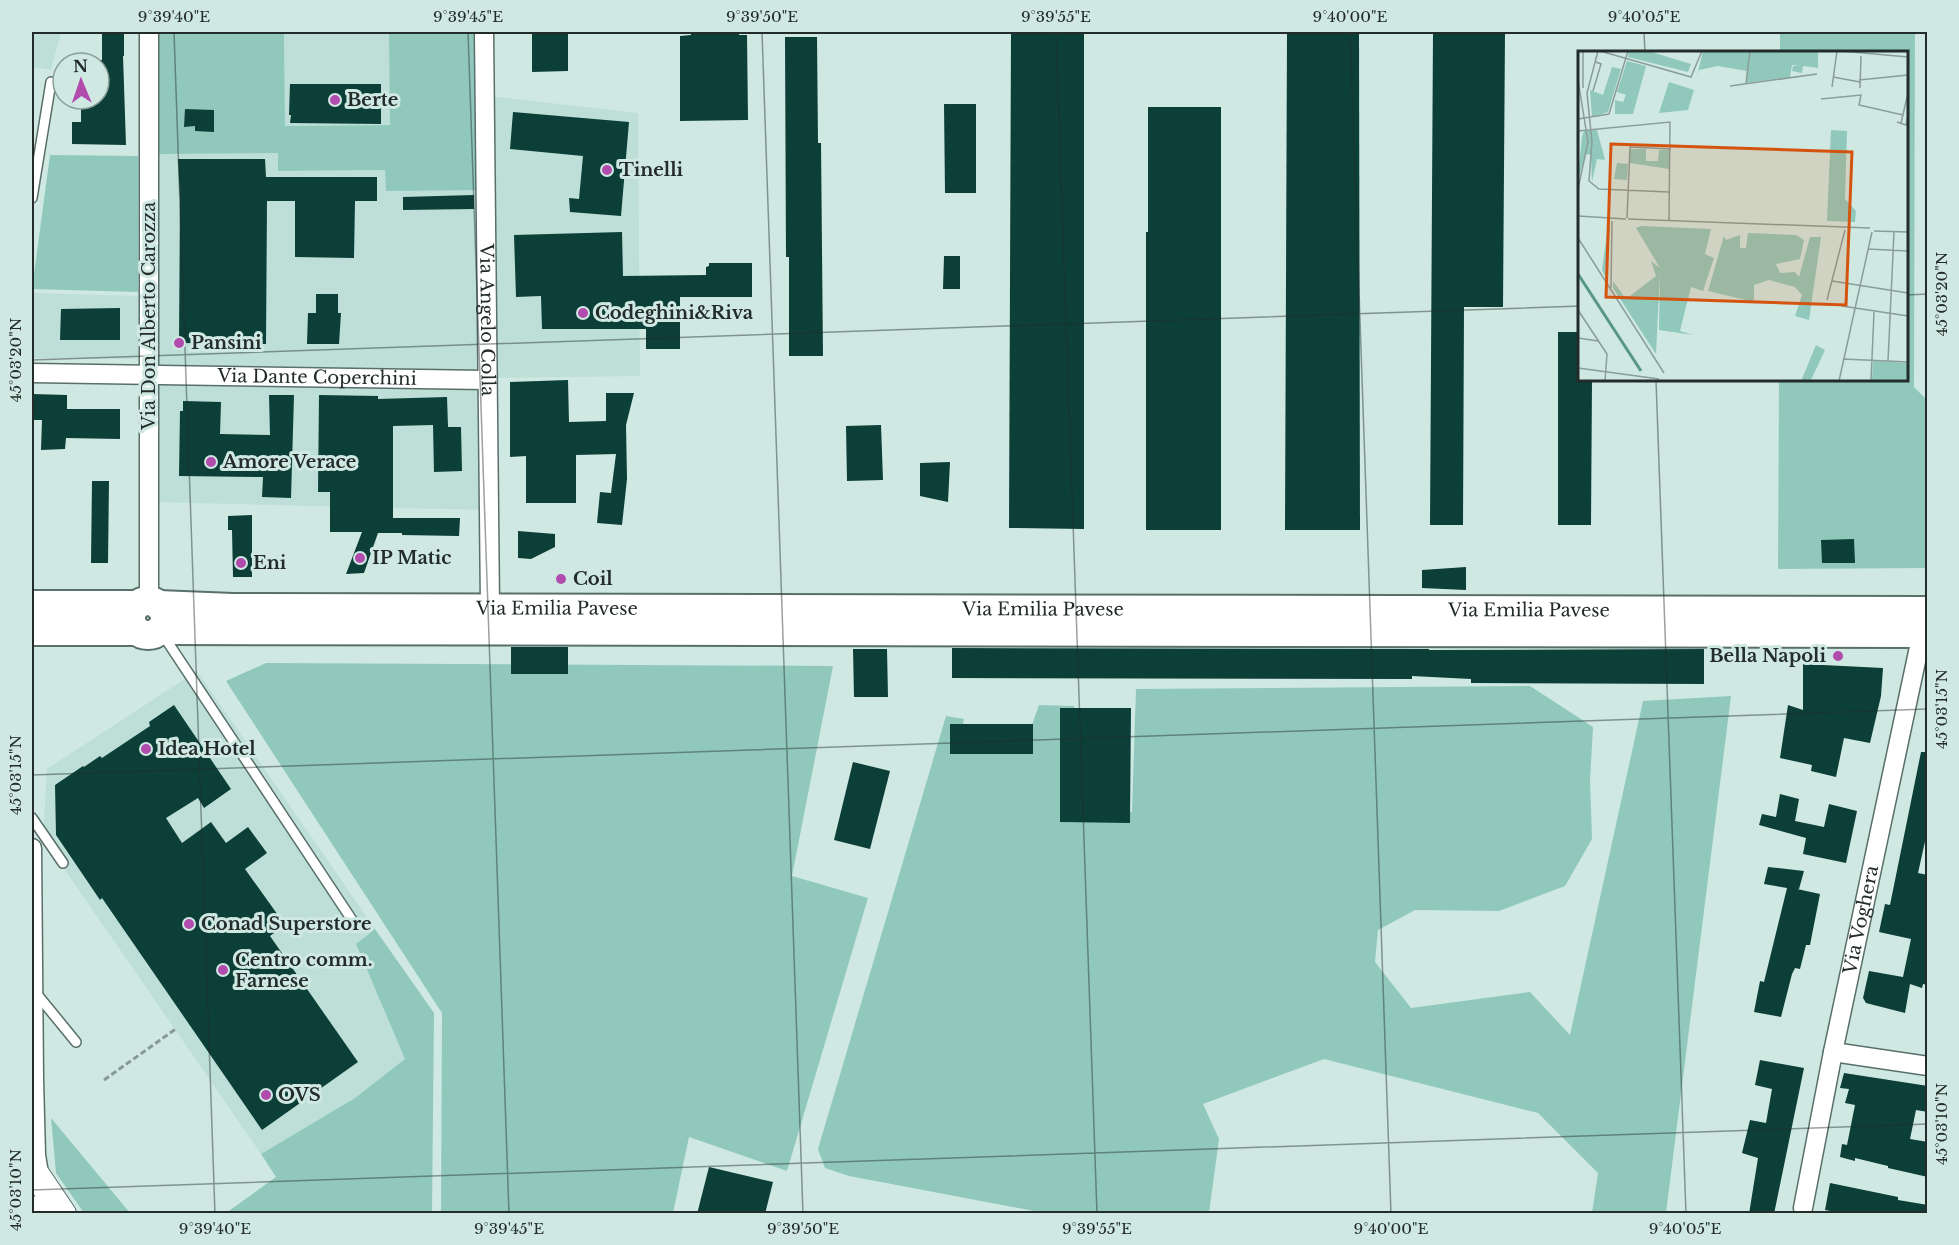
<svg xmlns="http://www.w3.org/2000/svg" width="1959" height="1245" font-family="'Libre Baskerville',serif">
	<rect width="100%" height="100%" fill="#cfe8e2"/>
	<g fill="#bddfd7">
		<path d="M 32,32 L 61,32 L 51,70 L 32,67 Z"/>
		<path d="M 251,32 L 478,32 L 390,33 L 390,125 L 285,126 L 284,33 L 251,33 Z"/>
		<path d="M 478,97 L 497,97 L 638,113 L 640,376 L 485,378 L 487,510 L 150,502 L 158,154 L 278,153 L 279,171 L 386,170 L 386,191 Z"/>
		<path d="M 32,293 L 139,296 L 138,359 L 32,358 Z"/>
		<path d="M 197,671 L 375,929 L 356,944 L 405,1059 L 355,1098 L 261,1154 L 43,838 L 47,769 Z"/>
	</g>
	<g fill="#90c9bc">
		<path d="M 478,32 L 479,190 L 386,191 L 385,170 L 278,171 L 278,153 L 158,154 L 157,34 L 284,33 L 285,126 L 390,125 L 389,33 Z"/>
		<path d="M 1780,32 L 1915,32 L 1914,387 L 1927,400 L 1927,568 L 1778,569 L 1779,380 L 1906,380 L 1906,52 L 1780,52 Z"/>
		<path d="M 50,155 L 138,156 L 138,292 L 32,289 Z"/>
		<path d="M 266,663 L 833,666 L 792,876 L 868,898 L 787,1171 L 689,1137 L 673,1213 L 441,1213 L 442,1013 L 226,681 Z"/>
		<path d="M 1530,686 L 1593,727 L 1590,781 L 1592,839 L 1565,886 L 1499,911 L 1415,910 L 1378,930 L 1375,962 L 1411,1008 L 1530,992 L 1570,1035 L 1643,701 L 1731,696 L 1666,1213 L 1592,1213 L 1598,1173 L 1538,1113 L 1324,1059 L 1203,1104 L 1219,1139 L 1209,1213 L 1045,1213 L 849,1176 L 825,1168 L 818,1149 L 946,716 L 964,719 L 958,747 L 1027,739 L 1039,705 L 1074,706 L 1079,816 L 1132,812 L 1136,689 Z"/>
		<path d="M 375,929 L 434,1013 L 432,1213 L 226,1213 L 276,1177 L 261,1154 L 355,1098 L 405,1059 L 356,944 Z"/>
		<path d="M 51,1118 L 130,1213 L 84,1213 L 56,1173 Z"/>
	</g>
	<g fill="#0b3f37">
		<path d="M 102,32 L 124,32 L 124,56 L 123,56 L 126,145 L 72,144 L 72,122 L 81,122 L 81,99 L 99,99 L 99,60 L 102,60 Z"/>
		<path d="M 532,32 L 568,32 L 568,71 L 532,72 Z"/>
		<path d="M 691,32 L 739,32 L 739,35 L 747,35 L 748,120 L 680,121 L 680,36 L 691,35 Z"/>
		<path d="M 1011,32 L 1084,32 L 1084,529 L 1009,528 Z"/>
		<path d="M 1287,32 L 1359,32 L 1360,530 L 1285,530 Z"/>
		<path d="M 1433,32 L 1505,32 L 1503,307 L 1464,307 L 1463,525 L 1430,525 Z"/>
		<path d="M 785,37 L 817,37 L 818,143 L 821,143 L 823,356 L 789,356 L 789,257 L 786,257 Z"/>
		<path d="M 290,84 L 381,84 L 381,124 L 290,123 L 291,115 L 289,115 Z"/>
		<path d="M 944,104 L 976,104 L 976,193 L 945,193 Z"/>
		<path d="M 1148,107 L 1221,107 L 1221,530 L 1146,530 L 1146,232 L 1148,232 Z"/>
		<path d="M 185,109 L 214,110 L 214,132 L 195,131 L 195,126 L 184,127 Z"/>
		<path d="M 513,112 L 629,122 L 621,216 L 570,212 L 569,198 L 579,199 L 583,156 L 510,149 Z"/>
		<path d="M 178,159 L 265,159 L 266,177 L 377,177 L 377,201 L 355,201 L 354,258 L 295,257 L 295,201 L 267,201 L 266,344 L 179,343 L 180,200 Z"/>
		<path d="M 474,195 L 474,209 L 403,210 L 403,197 Z"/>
		<path d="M 622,232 L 623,276 L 706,275 L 706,267 L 709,266 L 709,263 L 752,263 L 752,297 L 680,297 L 680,349 L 646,349 L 646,329 L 542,329 L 541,296 L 516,297 L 514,235 Z"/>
		<path d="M 944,256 L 960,256 L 960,289 L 943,289 Z"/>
		<path d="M 316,294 L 338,294 L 338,313 L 341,313 L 339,344 L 307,344 L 308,313 L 316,313 Z"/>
		<path d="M 120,308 L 120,340 L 60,340 L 61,309 Z"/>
		<path d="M 1558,332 L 1580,332 L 1580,380 L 1592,380 L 1591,525 L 1558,525 Z"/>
		<path d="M 568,380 L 569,422 L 606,421 L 606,393 L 634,393 L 626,425 L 627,479 L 622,525 L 597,523 L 600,492 L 611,493 L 616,454 L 576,455 L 576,503 L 526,503 L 526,456 L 510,457 L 510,382 Z"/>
		<path d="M 32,394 L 67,395 L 67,409 L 120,409 L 120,439 L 66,438 L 65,449 L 41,450 L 42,420 L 32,420 Z"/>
		<path d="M 269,395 L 294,395 L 291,498 L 262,497 L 263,477 L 179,476 L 180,411 L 183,411 L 183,401 L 221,402 L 220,434 L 270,435 Z"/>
		<path d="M 319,395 L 378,396 L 378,399 L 447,397 L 448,427 L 461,427 L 462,471 L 434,472 L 433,425 L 393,426 L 393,518 L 460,518 L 459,536 L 402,535 L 402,533 L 378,533 L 364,573 L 346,574 L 362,532 L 330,532 L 330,492 L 318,492 Z"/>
		<path d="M 881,425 L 883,480 L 847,481 L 846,426 Z"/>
		<path d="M 950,462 L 948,502 L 920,496 L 920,463 Z"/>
		<path d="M 92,481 L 109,481 L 108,563 L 91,563 Z"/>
		<path d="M 252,515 L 252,577 L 233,577 L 232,530 L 228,530 L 228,516 Z"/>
		<path d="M 518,531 L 555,534 L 555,547 L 531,559 L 518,558 Z"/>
		<path d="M 1854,539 L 1855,563 L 1822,563 L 1821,540 Z"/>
		<path d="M 1466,567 L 1466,590 L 1422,588 L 1422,570 Z"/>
		<rect x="511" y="647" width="57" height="27"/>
		<path d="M 952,648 L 1429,649 L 1429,650 L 1704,649 L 1704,684 L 1471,683 L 1471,679 L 1412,676 L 1412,679 L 952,678 Z"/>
		<path d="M 853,649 L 887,649 L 888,697 L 854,697 Z"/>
		<path d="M 1803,664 L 1883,668 L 1881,696 L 1870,743 L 1844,738 L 1836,777 L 1811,771 L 1812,765 L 1780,758 L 1788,705 L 1803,710 Z"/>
		<path d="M 174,705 L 231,789 L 204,808 L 198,798 L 166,818 L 182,843 L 211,822 L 226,843 L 248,827 L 267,853 L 245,869 L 285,925 L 270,936 L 358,1062 L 262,1130 L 102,898 L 100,900 L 56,835 L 55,785 L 83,766 L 84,767 L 100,756 L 102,758 L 150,726 L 149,722 Z"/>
		<path d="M 1060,708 L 1131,708 L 1130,823 L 1060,822 Z"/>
		<rect x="950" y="724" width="83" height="30"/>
		<path d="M 1921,752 L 1928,752 L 1928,828 L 1918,873 L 1928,875 L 1928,985 L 1923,984 L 1922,988 L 1910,984 L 1905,1013 L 1866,1003 L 1863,998 L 1869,971 L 1903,977 L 1911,939 L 1879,932 L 1885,904 L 1890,905 Z"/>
		<path d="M 853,762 L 890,771 L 870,849 L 834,840 Z"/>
		<path d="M 1780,794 L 1799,799 L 1795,821 L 1824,827 L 1829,804 L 1857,811 L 1846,863 L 1803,854 L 1806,838 L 1759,825 L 1762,814 L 1776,817 Z"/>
		<path d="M 1768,867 L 1804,871 L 1799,889 L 1797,889 L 1820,894 L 1810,945 L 1806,945 L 1800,969 L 1795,968 L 1792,974 L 1781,1017 L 1754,1012 L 1760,981 L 1764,982 L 1787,888 L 1764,884 Z"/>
		<path d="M 1760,1060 L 1804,1068 L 1774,1214 L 1749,1214 L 1758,1158 L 1742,1153 L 1750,1120 L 1766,1123 L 1772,1089 L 1755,1085 Z"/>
		<path d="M 1844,1073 L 1928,1086 L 1928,1112 L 1916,1110 L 1910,1139 L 1928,1142 L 1928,1177 L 1888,1168 L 1888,1166 L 1855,1158 L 1855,1161 L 1840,1157 L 1842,1144 L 1847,1145 L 1855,1105 L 1845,1103 L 1849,1089 L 1840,1088 Z"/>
		<path d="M 709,1167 L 773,1182 L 765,1214 L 697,1214 Z"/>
		<path d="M 1830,1183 L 1898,1197 L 1898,1200 L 1928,1205 L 1928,1214 L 1847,1214 L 1825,1210 Z"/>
	</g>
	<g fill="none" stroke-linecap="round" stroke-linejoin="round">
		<defs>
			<g id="service">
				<path d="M 32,198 L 51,82"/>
				<path d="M 163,635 L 354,923"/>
				<path d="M 32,818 L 63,863"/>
				<path d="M 36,993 L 76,1042"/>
			</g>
			<g id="minor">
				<path id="s1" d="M 484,32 L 490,607"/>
				<path id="s2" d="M 32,373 L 486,380"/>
				<path d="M 149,601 L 149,32"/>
				<path d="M 32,848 L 34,1079 L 36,1155 L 40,1180"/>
				<path d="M 1833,1052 L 1928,1066"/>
				<path id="s3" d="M 1803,1208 L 1833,1052 L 1922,633"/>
			</g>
			<g id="secondary">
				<path d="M 32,1168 L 63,1214"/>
				<path d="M 32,1209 L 35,1214"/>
			</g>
			<g id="primary">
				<circle cx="148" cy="618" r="17"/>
				<path d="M 32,605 L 137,605"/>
				<path id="s4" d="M 158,605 L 233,608 L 1928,611"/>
				<path d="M 160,630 L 1928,633"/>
				<path d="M 32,631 L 136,631"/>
			</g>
		</defs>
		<use href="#service" stroke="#596f6a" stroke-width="12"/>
		<use href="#minor" stroke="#596f6a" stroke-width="21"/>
		<use href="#secondary" stroke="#596f6a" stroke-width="28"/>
		<use href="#primary" stroke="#596f6a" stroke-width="32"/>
		<path stroke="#879995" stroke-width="3" stroke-dasharray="6 3" stroke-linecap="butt" d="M 104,1080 L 177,1028"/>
		<use href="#service" stroke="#fff" stroke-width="9"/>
		<use href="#minor" stroke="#fff" stroke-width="18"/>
		<use href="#secondary" stroke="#fff" stroke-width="26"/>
		<use href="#primary" stroke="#fff" stroke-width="28"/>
	</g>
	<path fill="none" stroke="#232c2a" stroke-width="1.5" stroke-opacity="0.45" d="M 174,32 L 215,1214M 468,32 L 509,1214M 762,32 L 803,1214M 1056,32 L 1097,1214M 1350,32 L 1391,1214M 1644,32 L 1645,52M 1906,295 L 1928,294M 32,360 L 1580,306M 1656,380 L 1686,1214M 32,775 L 1928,709M 32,1190 L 1928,1124"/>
	<g fill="#b24bae" stroke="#cfe8e2" stroke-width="2">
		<circle cx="335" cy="100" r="6"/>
		<circle cx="607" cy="170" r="6"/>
		<circle cx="583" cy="313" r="6"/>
		<circle cx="179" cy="343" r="6"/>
		<circle cx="211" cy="462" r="6"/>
		<circle cx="360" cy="558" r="6"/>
		<circle cx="241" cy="563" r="6"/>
		<circle cx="561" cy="579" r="6"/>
		<circle cx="1838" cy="656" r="6"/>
		<circle cx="146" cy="749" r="6"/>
		<circle cx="189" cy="924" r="6"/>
		<circle cx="223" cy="970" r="6"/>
		<circle cx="266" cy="1095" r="6"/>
	</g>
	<g text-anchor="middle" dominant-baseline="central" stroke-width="6" stroke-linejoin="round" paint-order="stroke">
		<g font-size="18" font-weight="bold" fill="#232c2a" stroke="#cfe8e2" text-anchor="start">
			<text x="347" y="100">Berte</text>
			<text x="619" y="170">Tinelli</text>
			<text x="595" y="313">Codeghini&amp;Riva</text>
			<text x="191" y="343">Pansini</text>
			<text x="223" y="462">Amore Verace</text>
			<text x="372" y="558">IP Matic</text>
			<text x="253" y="563">Eni</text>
			<text x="573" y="579">Coil</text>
			<text x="1826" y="656" text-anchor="end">Bella Napoli</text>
			<text x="158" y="749">Idea Hotel</text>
			<text x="201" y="924">Conad Superstore</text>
			<text x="235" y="960">Centro comm.<tspan x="235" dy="21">Farnese</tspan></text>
			<text x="278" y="1095">OVS</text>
		</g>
		<g font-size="18" fill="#232c2a" stroke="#cfe8e2">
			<text transform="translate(149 316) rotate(-90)">Via Don Alberto Carozza</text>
			<text stroke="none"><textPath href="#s1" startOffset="288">Via Angelo Colla</textPath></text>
			<text stroke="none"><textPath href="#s2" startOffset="285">Via Dante Coperchini</textPath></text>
			<text stroke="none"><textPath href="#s4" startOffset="399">Via Emilia Pavese</textPath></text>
			<text stroke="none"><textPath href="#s4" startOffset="885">Via Emilia Pavese</textPath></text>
			<text stroke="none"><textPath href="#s4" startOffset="1371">Via Emilia Pavese</textPath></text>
			<text stroke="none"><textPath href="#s3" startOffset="294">Via Voghera</textPath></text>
		</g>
	</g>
	<g transform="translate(1578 51)">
		<rect width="330" height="330" fill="#cfe8e2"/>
		<path d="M 51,0 L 70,0 L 113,13 L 110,21 L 50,6 ZM 125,0 L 240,0 L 240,17 L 225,15 L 224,22 L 214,20 L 215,15 L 222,15 L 214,14 L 212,26 L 168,32 L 169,20 L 140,15 L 121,19 L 119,25 ZM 49,10 L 68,15 L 55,63 L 37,63 L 37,49 L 45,51 L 48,44 L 39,41 ZM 34,16 L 43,18 L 30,61 L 14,66 L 12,39 L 25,44 ZM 91,31 L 116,39 L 110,59 L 81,62 ZM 19,79 L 27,109 L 19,108 L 14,131 L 13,104 L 8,103 L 0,128 L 4,86 L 6,80 ZM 253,79 L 269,80 L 267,148 L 278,160 L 277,171 L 249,170 ZM 52,98 L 68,98 L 68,110 L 80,110 L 81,99 L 92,99 L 91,118 L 52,112 ZM 39,112 L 50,113 L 49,129 L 36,128 ZM 30,174 L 32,175 L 28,227 L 24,219 ZM 63,175 L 133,178 L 127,203 L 136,207 L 125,240 L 113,236 L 102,280 L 115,284 L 81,279 L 82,219 L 78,303 L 35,237 L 35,230 L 48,248 L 78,225 L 73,210 L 82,217 L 58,177 ZM 170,182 L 218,184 L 226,189 L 222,208 L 198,213 L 202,222 L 217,221 L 221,226 L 232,186 L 243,186 L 231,269 L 217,265 L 224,244 L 217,236 L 191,229 L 176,234 L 176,251 L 130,240 L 146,185 L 148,189 L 162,184 L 162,197 L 168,197 ZM 238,294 L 247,299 L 233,329 L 223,330 ZM 295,310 L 330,312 L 329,330 L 294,330 Z" fill="#90c9bc"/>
		<path fill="none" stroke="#579689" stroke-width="3" d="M 0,223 L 63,320"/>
		<path fill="none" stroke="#8a9d98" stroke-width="1.5" d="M 5,0 L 5,37M 20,0 L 9,42 L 14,91 L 11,130 L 21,138 L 91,141M 22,0 L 113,26 L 124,0M 263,0 L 330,6M 255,26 L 282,31M 0,29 L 10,91 L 0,138M 281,29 L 330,24M 168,32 L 172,0M 152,35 L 239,23M 254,36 L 259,0M 282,37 L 283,5M 15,40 L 23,13 L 18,11M 243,48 L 283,44 L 281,54 L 325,64M 0,68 L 31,63 L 50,0M 319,71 L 328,74 L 330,65M 323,72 L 330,42M 0,80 L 92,71 L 91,169M 0,165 L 48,168M 49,167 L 52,96 L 93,98M 50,168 L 292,177M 296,180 L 330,181M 0,187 L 86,322M 290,198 L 330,200M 254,230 L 330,242M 33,237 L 34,170M 249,249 L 267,179M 264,255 L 330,265M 0,259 L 29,303 L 27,330M 0,287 L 20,290M 265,308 L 330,311M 310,310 L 316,181M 0,317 L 81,328M 261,330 L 294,181M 293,330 L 296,261"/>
		<path fill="#d4540f" fill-opacity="0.15" stroke="#d4540f" stroke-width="3" d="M 33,93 L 274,101 L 268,254 L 28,246 Z"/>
		<rect width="330" height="330" fill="none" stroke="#232c2a" stroke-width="3"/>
	</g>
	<rect width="1959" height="1245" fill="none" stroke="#cfe8e2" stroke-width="66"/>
	<g transform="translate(81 81) rotate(358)"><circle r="28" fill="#cfe8e2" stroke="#8a9d98" stroke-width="1.5"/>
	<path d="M0-4.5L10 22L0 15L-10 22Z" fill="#b24bae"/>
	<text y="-9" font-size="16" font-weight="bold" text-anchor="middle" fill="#232c2a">N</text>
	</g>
	<rect x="33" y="33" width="1893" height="1179" fill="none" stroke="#232c2a" stroke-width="2"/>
	<g font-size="15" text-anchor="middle" fill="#232c2a">
		<text x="174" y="22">9°39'40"E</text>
		<text x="468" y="22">9°39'45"E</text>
		<text x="762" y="22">9°39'50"E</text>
		<text x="1056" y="22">9°39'55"E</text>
		<text x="1350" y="22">9°40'00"E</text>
		<text x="1644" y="22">9°40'05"E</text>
		<text transform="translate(1942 294) rotate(-90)" y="5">45°03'20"N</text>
		<text transform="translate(16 360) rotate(-90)" y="5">45°03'20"N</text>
		<text transform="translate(1942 709) rotate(-90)" y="5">45°03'15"N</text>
		<text transform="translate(16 775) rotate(-90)" y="5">45°03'15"N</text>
		<text transform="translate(1942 1124) rotate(-90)" y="5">45°03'10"N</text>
		<text transform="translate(16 1190) rotate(-90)" y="5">45°03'10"N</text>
		<text x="215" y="1234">9°39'40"E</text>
		<text x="509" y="1234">9°39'45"E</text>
		<text x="803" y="1234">9°39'50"E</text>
		<text x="1097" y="1234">9°39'55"E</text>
		<text x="1391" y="1234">9°40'00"E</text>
		<text x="1685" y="1234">9°40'05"E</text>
	</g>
</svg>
